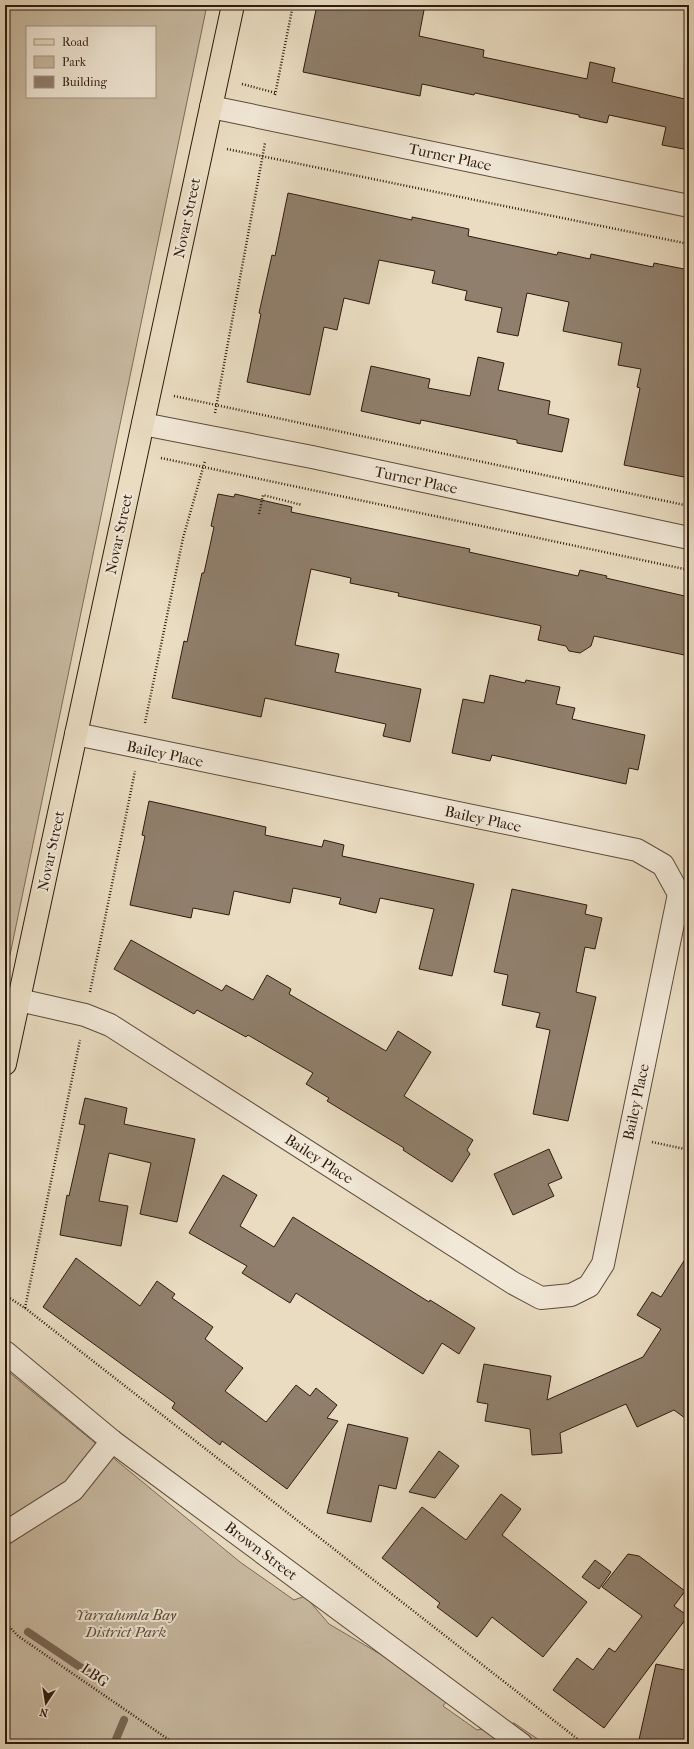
<svg xmlns="http://www.w3.org/2000/svg" width="694" height="1749" font-family="'IM FELL French Canon',serif">
	<rect width="100%" height="100%" fill="#e9dcc1"/>
	<filter id="stains"><feTurbulence type="fractalNoise" baseFrequency=".005" numOctaves="4"/><feColorMatrix values="0 0 0 0 .2 0 0 0 0 .09 0 0 0 0 .02 0 0 0 .5 -.17"/></filter>
	<radialGradient id="worn" r=".72"><stop offset=".6" stop-color="#630" stop-opacity="0"/><stop offset="1" stop-color="#630" stop-opacity=".3"/></radialGradient>
	<g fill="#c9bba3" stroke="#7c6b59" fill-rule="evenodd">
		<path d="M 5,5 L 207,5 L 5,979 ZM 27,27 L 155,27 L 155,97 L 27,97 Z"/>
		<path d="M 5,1369 L 240,1562 L 294,1600 L 305,1596 L 329,1624 L 402,1667 L 447,1701 L 443,1706 L 477,1730 L 514,1723 L 545,1744 L 5,1744 Z"/>
	</g>
	<g fill="none" stroke-linecap="round" stroke-linejoin="round">
		<g stroke="#796755" stroke-width="8">
			<path d="M 28,1632 L 92,1675"/>
			<path d="M 114,1744 L 124,1720"/>
		</g>
	</g>
	<g fill="#907f6c" stroke="#2f1b0f">
		<path d="M 317,5 L 425,5 L 419,36 L 484,50 L 483,57 L 587,79 L 590,62 L 615,68 L 612,82 L 689,100 L 689,150 L 662,145 L 666,127 L 609,115 L 607,123 L 579,117 L 579,115 L 475,93 L 474,95 L 422,84 L 420,96 L 303,72 Z"/>
		<path d="M 288,193 L 412,220 L 412,217 L 469,229 L 468,236 L 557,255 L 558,252 L 590,259 L 591,254 L 653,267 L 654,263 L 689,270 L 689,478 L 624,465 L 640,388 L 637,387 L 641,369 L 618,365 L 622,343 L 563,331 L 569,302 L 527,293 L 518,336 L 497,332 L 502,308 L 465,300 L 467,291 L 432,283 L 435,271 L 379,260 L 369,304 L 344,298 L 337,330 L 324,327 L 310,395 L 247,382 L 261,314 L 259,313 L 272,255 L 275,256 Z"/>
		<path d="M 478,357 L 504,363 L 498,390 L 550,401 L 548,414 L 569,419 L 562,452 L 517,443 L 517,440 L 421,420 L 420,424 L 361,411 L 371,366 L 430,379 L 428,388 L 470,396 Z"/>
		<path d="M 218,494 L 234,497 L 235,494 L 292,507 L 291,512 L 470,549 L 469,552 L 578,576 L 580,570 L 607,576 L 606,578 L 689,597 L 689,656 L 594,636 L 591,646 L 580,653 L 569,651 L 566,646 L 538,640 L 541,626 L 538,625 L 398,596 L 399,593 L 350,583 L 351,578 L 311,569 L 295,645 L 339,654 L 335,672 L 421,689 L 410,742 L 383,736 L 386,724 L 265,698 L 261,717 L 172,698 L 184,641 L 187,642 L 202,573 L 204,573 L 214,527 L 211,526 Z"/>
		<path d="M 490,675 L 525,683 L 526,680 L 560,687 L 556,704 L 575,708 L 572,719 L 645,735 L 638,770 L 629,768 L 626,784 L 492,755 L 490,761 L 452,753 L 463,699 L 484,703 Z"/>
		<path d="M 149,801 L 266,827 L 265,835 L 322,847 L 324,840 L 344,845 L 342,856 L 474,884 L 452,976 L 419,969 L 434,909 L 380,898 L 376,913 L 339,904 L 341,898 L 293,888 L 290,903 L 234,891 L 229,915 L 193,908 L 191,918 L 130,905 L 145,836 L 142,835 Z"/>
		<path d="M 512,889 L 587,905 L 585,914 L 602,918 L 595,949 L 585,947 L 576,992 L 596,997 L 568,1121 L 533,1114 L 550,1030 L 536,1027 L 540,1013 L 502,1005 L 508,975 L 494,972 Z"/>
		<path d="M 131,940 L 222,991 L 226,985 L 253,1000 L 267,975 L 291,989 L 289,994 L 386,1051 L 398,1031 L 431,1052 L 404,1096 L 473,1140 L 467,1150 L 470,1154 L 452,1182 L 403,1150 L 404,1148 L 327,1101 L 329,1098 L 306,1084 L 313,1073 L 248,1035 L 246,1037 L 197,1010 L 194,1014 L 114,969 Z"/>
		<path d="M 85,1098 L 127,1108 L 124,1124 L 195,1139 L 177,1222 L 140,1214 L 151,1163 L 109,1153 L 99,1201 L 128,1206 L 121,1246 L 60,1235 L 67,1195 L 69,1196 L 85,1125 L 79,1124 Z"/>
		<path d="M 549,1149 L 562,1178 L 548,1184 L 554,1196 L 513,1215 L 494,1174 Z"/>
		<path d="M 223,1175 L 257,1195 L 240,1226 L 274,1247 L 293,1217 L 429,1302 L 430,1300 L 475,1328 L 459,1354 L 442,1343 L 423,1374 L 296,1293 L 290,1303 L 242,1273 L 247,1266 L 189,1233 Z"/>
		<path d="M 689,1253 L 689,1421 L 674,1410 L 637,1427 L 626,1404 L 560,1433 L 562,1453 L 532,1455 L 530,1429 L 485,1421 L 488,1404 L 477,1402 L 484,1364 L 551,1376 L 547,1400 L 643,1357 L 661,1329 L 637,1315 L 652,1292 L 661,1297 Z"/>
		<path d="M 76,1258 L 140,1306 L 157,1281 L 175,1294 L 172,1298 L 213,1327 L 205,1339 L 243,1368 L 225,1391 L 266,1422 L 296,1385 L 310,1396 L 316,1388 L 337,1405 L 327,1418 L 338,1421 L 287,1489 L 222,1441 L 220,1445 L 172,1408 L 175,1403 L 43,1307 Z"/>
		<path d="M 348,1424 L 408,1438 L 396,1489 L 379,1485 L 371,1522 L 327,1513 Z"/>
		<path d="M 439,1451 L 459,1466 L 435,1498 L 409,1492 Z"/>
		<path d="M 501,1494 L 521,1509 L 502,1535 L 587,1602 L 543,1657 L 492,1617 L 477,1637 L 437,1607 L 440,1603 L 382,1558 L 422,1507 L 466,1540 Z"/>
		<path d="M 628,1554 L 639,1556 L 685,1591 L 674,1606 L 688,1616 L 604,1728 L 553,1690 L 577,1658 L 593,1670 L 609,1648 L 615,1652 L 642,1616 L 602,1587 Z"/>
		<path d="M 595,1560 L 611,1572 L 599,1589 L 582,1577 Z"/>
		<path d="M 656,1664 L 689,1671 L 689,1744 L 638,1744 Z"/>
	</g>
	<g fill="none" stroke-linecap="round" stroke-linejoin="round">
		<defs>
			<g id="minor">
				<path d="M 211,107 L 689,206"/>
				<path d="M 143,424 L 312,457 L 689,538"/>
				<path d="M 19,1000 L 85,1015 L 110,1025 L 513,1283 L 541,1298 L 571,1295 L 589,1286 L 603,1264 L 679,894 L 663,865 L 637,850 L 76,734"/>
				<path d="M 5,1352 L 112,1441 L 521,1744"/>
				<path d="M 5,1533 L 73,1490 L 112,1441"/>
			</g>
			<path id="major" d="M 5,1064 L 233,5"/>
		</defs>
		<use href="#minor" stroke="#5e4b3c" stroke-width="24"/>
		<use href="#major" stroke="#2f1b0f" stroke-width="24"/>
		<g stroke="#2f1b0f" stroke-width="2.5" stroke-dasharray="1 2" stroke-linecap="butt">
			<path d="M 242,84 L 276,93"/>
			<path d="M 275,95 L 293,5"/>
			<path d="M 227,149 L 689,244"/>
			<path d="M 174,396 L 689,506"/>
			<path d="M 215,413 L 265,143"/>
			<path d="M 161,458 L 689,570"/>
			<path d="M 259,514 L 263,495 L 302,505"/>
			<path d="M 145,723 L 183,538 L 205,461"/>
			<path d="M 90,992 L 135,771"/>
			<path d="M 652,1142 L 689,1150"/>
			<path d="M 5,1295 L 25,1308 L 584,1744"/>
			<path d="M 25,1308 L 80,1040"/>
			<path d="M 5,1622 L 18,1636 L 175,1744"/>
		</g>
		<use href="#minor" stroke="#f1e8d7" stroke-width="22"/>
		<use href="#major" stroke="#e9dcc1" stroke-width="22"/>
	</g>
	<g text-anchor="middle" dominant-baseline="central" stroke-width="4" stroke-linejoin="round" paint-order="stroke">
		<g font-size="15" fill="#2f1b0f" stroke="#f1e8d7">
			<text transform="translate(450 157) rotate(12)">Turner Place</text>
			<text transform="translate(187 218) rotate(-78)">Novar Street</text>
			<text transform="translate(416 480) rotate(12)">Turner Place</text>
			<text transform="translate(119 534) rotate(-78)">Novar Street</text>
			<text transform="translate(165 754) rotate(12)">Bailey Place</text>
			<text transform="translate(483 819) rotate(12)">Bailey Place</text>
			<text transform="translate(51 851) rotate(-78)">Novar Street</text>
			<text transform="translate(636 1102) rotate(-78)">Bailey Place</text>
			<text transform="translate(319 1159) rotate(33)">Bailey Place</text>
			<text transform="translate(261 1551) rotate(37)">Brown Street</text>
			<text transform="translate(95 1675) rotate(34)">LBG</text>
		</g>
		<g font-size="15" font-style="italic" fill="#5d4b3b" stroke="#f1e8d7">
			<text x="126" y="1615">Yarralumla Bay<tspan x="126" dy="17">District Park</tspan></text>
		</g>
	</g>
	<rect width="694" height="1749" fill="none" stroke="#e9dcc1" stroke-width="20"/>
	<rect x="6" y="6" width="682" height="1737" fill="none" stroke="#2f1b0f" stroke-width="2"/>
	<rect x="10" y="10" width="674" height="1729" fill="none" stroke="#2f1b0f"/>
	<rect x="26" y="26" width="130" height="72" fill="#f1e8d7" stroke="#a39687"/>
	<rect x="34" y="39" width="20" height="6" fill="#e9dcc1" stroke="#a39687"/>
	<text x="62" y="46" font-size="12" fill="#2f1b0f">Road</text>
	<rect x="34" y="56" width="20" height="12" fill="#c9bba3" stroke="#a39687"/>
	<text x="62" y="66" font-size="12" fill="#2f1b0f">Park</text>
	<rect x="34" y="76" width="20" height="12" fill="#907f6c" stroke="#a39687"/>
	<text x="62" y="86" font-size="12" fill="#2f1b0f">Building</text>
	<g transform="translate(46 1703) rotate(192)" stroke="#f1e8d7" stroke-width="3" paint-order="stroke">
	<path d="M0-3L7 15L0 10L-7 15Z" fill="#2f1b0f"/>
	<text y="-6" font-size="11" font-weight="bold" text-anchor="middle" fill="#2f1b0f">N</text>
	</g>
	<rect width="100%" height="100%" filter="url(#stains)"/>
	<rect width="100%" height="100%" fill="url(#worn)"/>
</svg>
